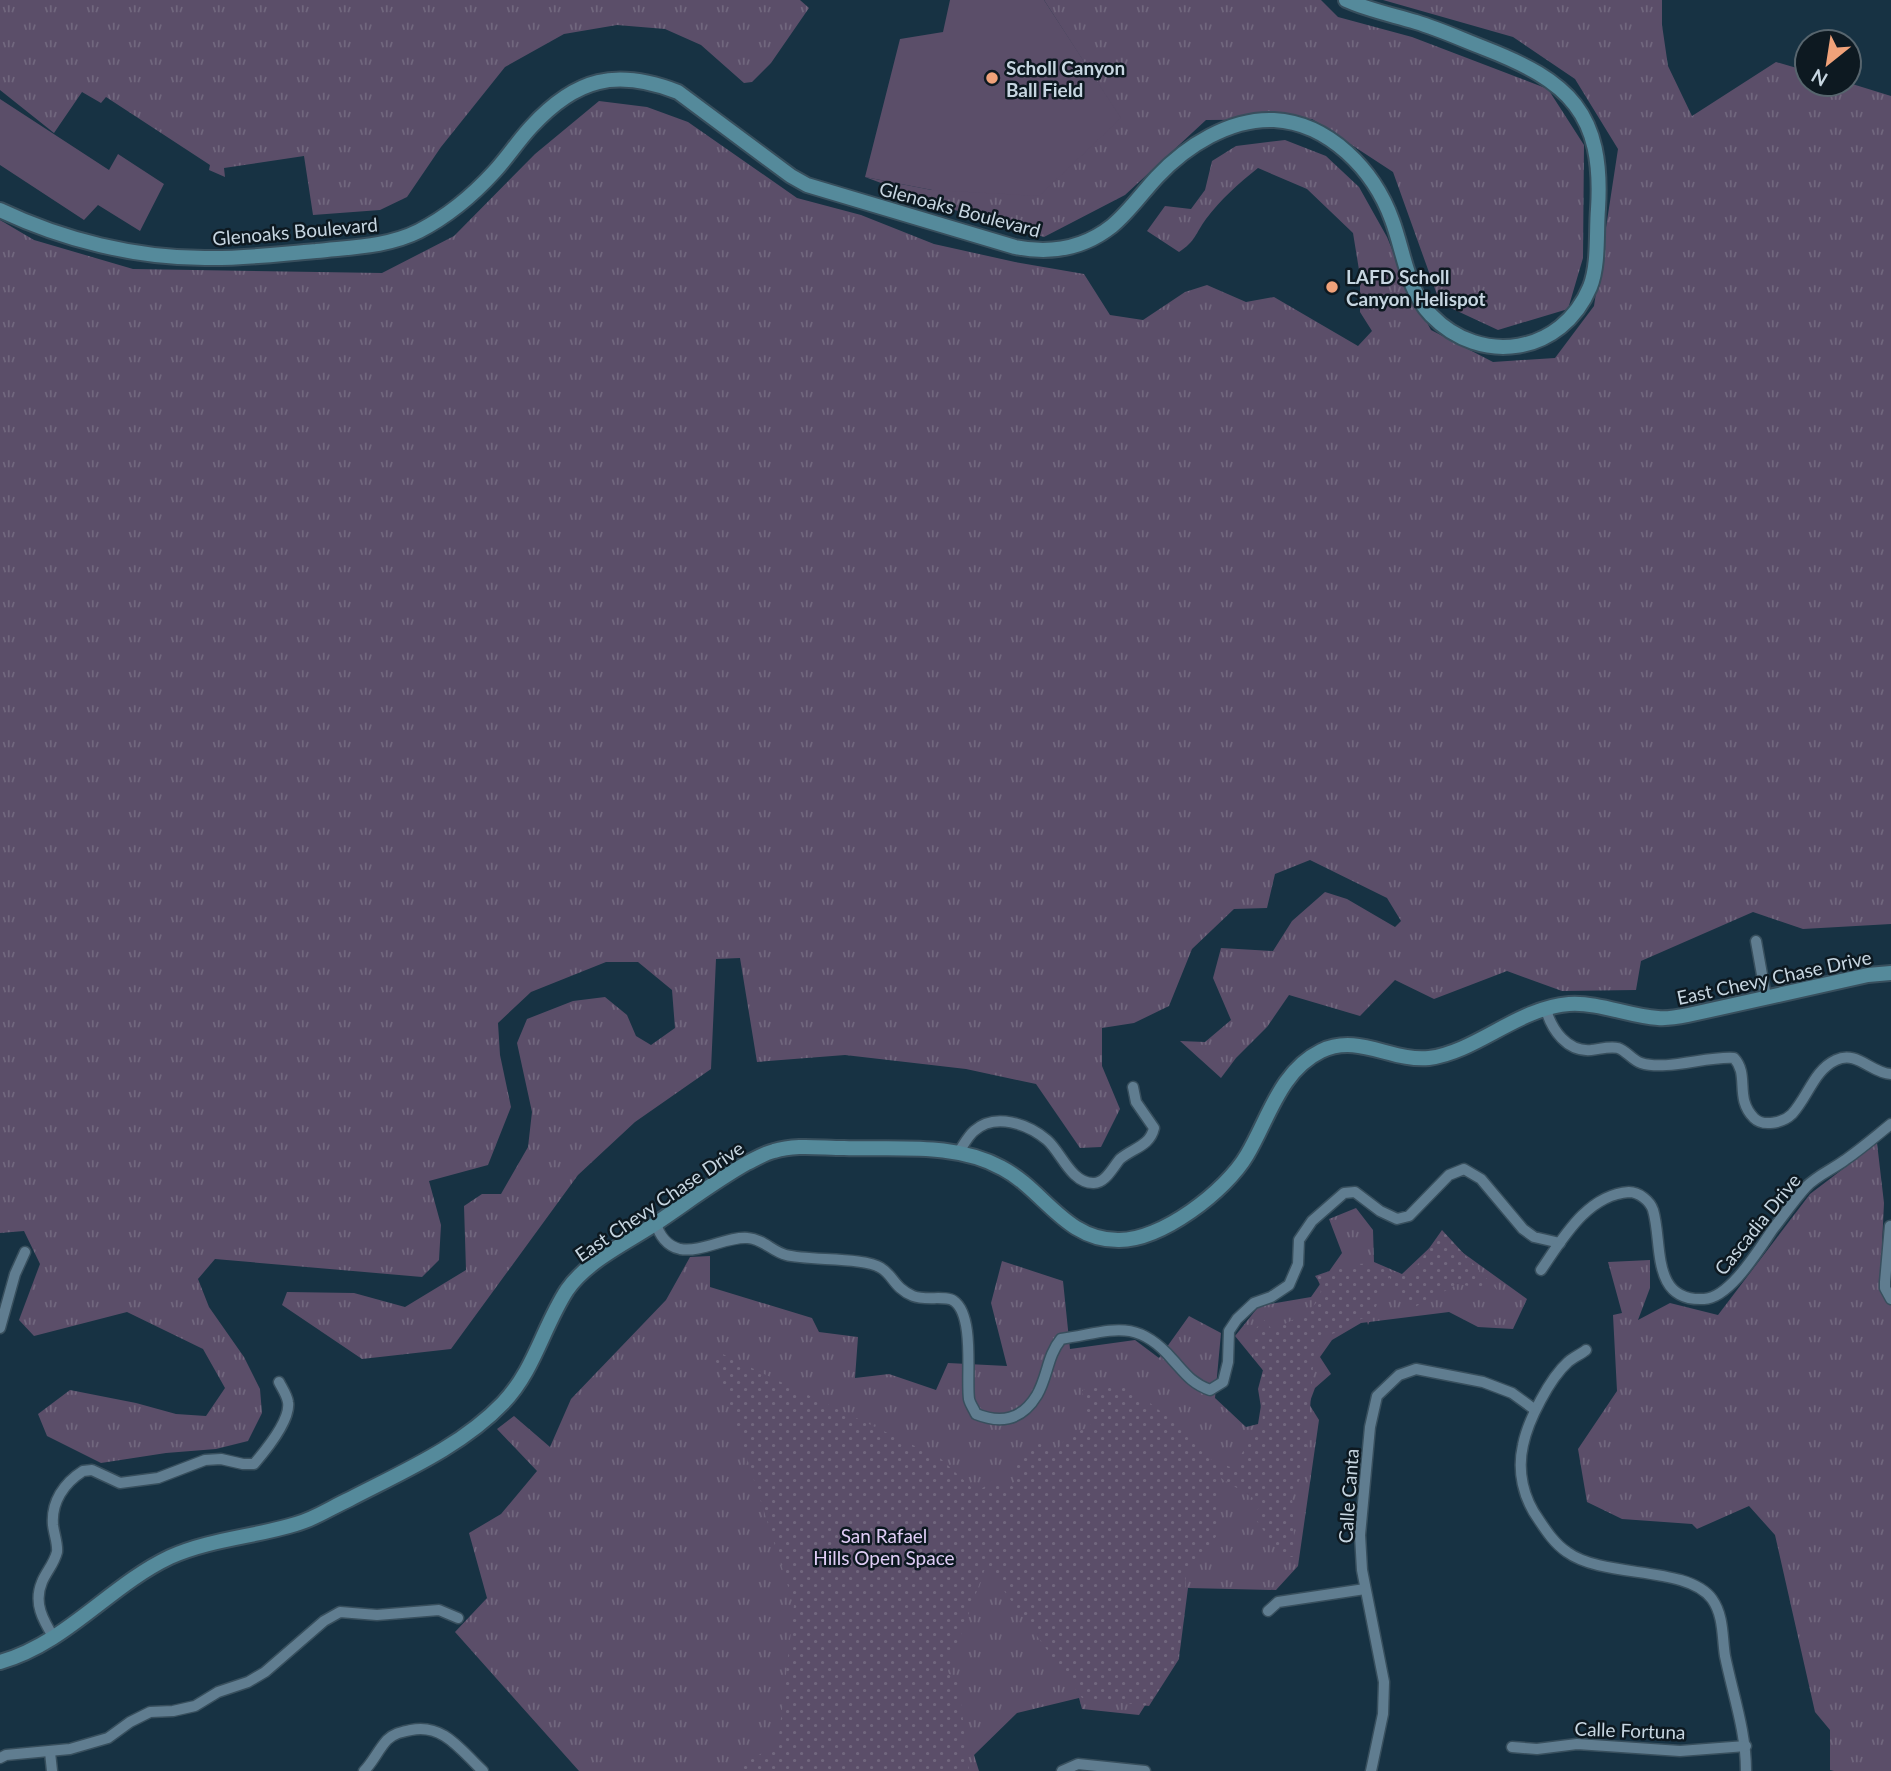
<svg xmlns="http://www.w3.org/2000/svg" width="1891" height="1771" font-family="Lato,sans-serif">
	<defs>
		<pattern id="grass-tufts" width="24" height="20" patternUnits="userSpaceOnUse" patternTransform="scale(1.75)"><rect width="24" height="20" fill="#5b4e69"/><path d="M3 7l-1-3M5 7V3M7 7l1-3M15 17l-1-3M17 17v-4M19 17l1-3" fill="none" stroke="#71677e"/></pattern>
		<pattern id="park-dots" width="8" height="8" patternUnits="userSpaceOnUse" patternTransform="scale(1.75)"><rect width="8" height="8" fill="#5b4e69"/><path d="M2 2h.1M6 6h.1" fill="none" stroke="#71677e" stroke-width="1.8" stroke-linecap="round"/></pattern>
	</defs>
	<rect width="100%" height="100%" fill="#173243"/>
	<g fill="url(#grass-tufts)">
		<path d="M 0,0 L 800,0 L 809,8 L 771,63 L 752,82 L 744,83 L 701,45 L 665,29 L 617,25 L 564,34 L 505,67 L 441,147 L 407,197 L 380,210 L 313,215 L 304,156 L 224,168 L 225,177 L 209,170 L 210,165 L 106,97 L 101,103 L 82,92 L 54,133 L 0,90 Z"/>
		<path d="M 1044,0 L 1321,0 L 1338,17 L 1412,37 L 1548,89 L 1584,145 L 1583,258 L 1568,309 L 1498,330 L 1440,303 L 1393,172 L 1312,119 L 1206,120 L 1125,195 L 1044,237 L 948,208 L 865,177 L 932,190 L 1120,118 Z"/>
		<path d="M 1383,0 L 1662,0 L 1662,25 L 1668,66 L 1692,116 L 1776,62 L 1807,71 L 1807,84 L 1849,83 L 1891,96 L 1891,924 L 1803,929 L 1753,912 L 1641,961 L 1636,990 L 1562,991 L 1507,971 L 1434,999 L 1395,980 L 1360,1016 L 1289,995 L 1267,1027 L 1236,1058 L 1221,1078 L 1180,1041 L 1205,1042 L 1231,1020 L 1213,978 L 1221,948 L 1273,951 L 1292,921 L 1325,892 L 1347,899 L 1395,927 L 1401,921 L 1387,898 L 1310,860 L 1275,874 L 1267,908 L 1234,909 L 1192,949 L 1169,1006 L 1134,1023 L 1102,1028 L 1102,1066 L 1120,1109 L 1101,1147 L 1080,1148 L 1036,1084 L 966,1069 L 845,1055 L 757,1062 L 740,958 L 716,959 L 711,1069 L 635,1122 L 578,1175 L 451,1349 L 362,1359 L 282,1305 L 287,1292 L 354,1293 L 405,1307 L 466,1270 L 464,1206 L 482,1194 L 501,1194 L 528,1147 L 532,1112 L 517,1043 L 527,1019 L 573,1001 L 605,997 L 627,1015 L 636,1036 L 651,1045 L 675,1028 L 672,990 L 638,962 L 606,962 L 531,992 L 498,1023 L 500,1055 L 511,1107 L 488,1165 L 429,1181 L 441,1225 L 439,1260 L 422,1277 L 215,1259 L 198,1279 L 209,1307 L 244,1357 L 260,1389 L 262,1413 L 248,1441 L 216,1449 L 166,1453 L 101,1463 L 47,1436 L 38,1414 L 70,1390 L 136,1403 L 176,1414 L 206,1416 L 225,1388 L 203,1349 L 127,1312 L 34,1336 L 19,1320 L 40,1264 L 24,1231 L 0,1233 L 0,220 L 34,240 L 133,269 L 382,273 L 454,236 L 535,154 L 599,101 L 647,107 L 688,122 L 797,198 L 861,215 L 934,244 L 1015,262 L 1084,274 L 1110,315 L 1143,320 L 1185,292 L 1207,285 L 1246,302 L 1274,297 L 1358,346 L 1372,331 L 1360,312 L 1360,276 L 1353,233 L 1307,189 L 1258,168 C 1239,183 1221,199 1206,219 C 1195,234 1196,241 1179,252 L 1147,231 L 1165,206 L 1191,209 L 1205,190 L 1212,161 L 1236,146 L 1285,140 L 1326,156 L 1359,187 L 1387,237 L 1407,286 L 1431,330 L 1493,362 L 1555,358 L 1594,306 L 1618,149 L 1575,79 L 1513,37 Z"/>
		<path d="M 1877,1143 L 1884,1203 L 1882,1245 L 1891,1245 L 1891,1771 L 1834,1771 L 1830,1770 L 1830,1730 L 1815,1712 L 1775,1535 L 1749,1506 L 1697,1529 L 1692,1524 L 1622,1519 L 1587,1502 L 1578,1449 L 1617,1391 L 1613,1315 L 1622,1313 L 1608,1262 L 1650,1260 L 1650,1288 L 1638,1320 L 1670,1303 L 1718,1315 L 1810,1194 Z"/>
		<path d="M 1356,1208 L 1373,1230 L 1374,1262 L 1402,1274 L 1441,1237 L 1527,1299 L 1513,1329 L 1478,1327 L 1449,1312 L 1361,1323 L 1332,1340 L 1320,1357 L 1331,1374 L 1315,1388 L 1309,1404 L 1319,1420 L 1298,1566 L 1276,1590 L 1188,1588 L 1180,1650 L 1139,1715 L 1082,1709 L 1079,1698 L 1017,1713 L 974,1755 L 979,1771 L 579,1771 L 455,1632 L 487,1598 L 469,1533 L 501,1514 L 537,1471 L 497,1429 L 514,1416 L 550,1447 L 571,1399 L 666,1300 L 690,1257 L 710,1256 L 710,1287 L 812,1318 L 819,1332 L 858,1337 L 855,1378 L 889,1374 L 936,1390 L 948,1363 L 1007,1366 L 991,1303 L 1002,1261 L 1063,1281 L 1070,1349 L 1135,1340 L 1159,1358 L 1189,1316 L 1221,1333 L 1215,1398 L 1246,1427 L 1258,1424 L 1266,1374 L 1235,1336 L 1259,1306 L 1311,1297 L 1342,1253 L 1329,1219 Z"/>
	</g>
	<path fill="url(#park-dots)" d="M 1442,1230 L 1499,1292 L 1458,1284 L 1411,1309 L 1389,1277 L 1368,1325 L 1366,1317 L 1342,1327 L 1347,1330 L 1327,1335 L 1314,1352 L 1306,1467 L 1292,1495 L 1295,1557 L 1282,1557 L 1254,1517 L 1261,1503 L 1219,1477 L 1218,1534 L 1186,1574 L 1179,1659 L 1149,1706 L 1082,1698 L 986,1566 L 947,1673 L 958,1678 L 969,1771 L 730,1771 L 778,1744 L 794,1605 L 712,1349 L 940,1458 L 972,1488 L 981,1489 L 996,1479 L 1014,1487 L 1015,1458 L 1038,1439 L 1055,1454 C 1064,1438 1072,1432 1091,1427 L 1082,1390 L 1103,1384 L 1125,1384 L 1168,1417 L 1208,1458 L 1240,1471 L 1241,1455 L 1247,1444 L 1264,1426 L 1258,1389 L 1263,1370 C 1252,1350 1242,1337 1265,1320 L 1272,1330 C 1291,1320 1337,1304 1315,1276 C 1334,1270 1357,1259 1376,1266 C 1387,1270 1397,1274 1409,1277 Z"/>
	<g fill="#5b4e69">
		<path d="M 950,0 L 1044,0 L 1121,118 L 1039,196 L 932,190 L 865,177 L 900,39 L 943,32 Z"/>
		<path d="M 0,99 L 109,170 L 118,154 L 164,184 L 140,231 L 98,205 L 84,220 L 0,165 Z"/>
	</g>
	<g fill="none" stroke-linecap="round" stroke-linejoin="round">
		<defs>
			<g id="street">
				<path d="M 1756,941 L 1766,997"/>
				<path d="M 1546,1010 C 1552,1030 1567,1052 1591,1050 C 1600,1049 1610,1046 1618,1048 C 1627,1051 1632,1060 1641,1063 C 1666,1071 1707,1056 1734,1058 C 1750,1075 1734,1098 1754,1118 C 1763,1127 1783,1123 1792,1114 C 1808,1097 1814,1070 1836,1060 C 1857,1050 1871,1073 1891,1074"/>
				<path d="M 958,1153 C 963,1146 968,1136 974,1131 C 995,1112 1028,1124 1047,1140 C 1061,1152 1071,1183 1093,1183 C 1105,1184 1113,1167 1120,1159 C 1133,1148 1150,1146 1154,1128 L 1136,1102 L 1133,1087"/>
				<path d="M 656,1223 C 659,1235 667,1246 680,1249 C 701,1253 728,1236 748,1238 C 763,1239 773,1252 786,1255 C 809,1261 864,1257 881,1268 C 893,1275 894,1288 913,1296 C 925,1301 946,1295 954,1301 C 975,1316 966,1378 969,1399 C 970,1404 974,1409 976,1414 C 1001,1424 1022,1420 1037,1395 C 1048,1376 1047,1356 1061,1339 C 1110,1332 1135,1316 1172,1359 C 1185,1373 1191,1383 1210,1390 L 1223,1382 L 1228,1362 L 1229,1331 L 1237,1319 L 1254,1303 L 1271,1297 L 1289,1285 L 1298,1264 L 1299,1240 L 1312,1221 L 1344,1193 L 1355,1192 L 1380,1211 L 1397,1219 L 1409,1216 L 1449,1175 L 1464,1169 L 1481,1179 L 1523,1229 L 1534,1237 L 1560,1243"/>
				<path d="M 1890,1226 L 1885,1282 L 1885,1288 L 1891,1299"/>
				<path d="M 1541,1270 C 1563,1238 1587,1195 1629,1192 C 1639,1192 1650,1201 1653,1210 C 1663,1243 1650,1302 1704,1299 C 1730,1298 1759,1249 1773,1229 C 1784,1215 1794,1200 1806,1187 C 1816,1176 1833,1169 1845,1160 C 1861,1149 1876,1136 1891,1124"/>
				<path d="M 0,1328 L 15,1274 L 25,1252"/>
				<path d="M 1586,1350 C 1581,1354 1574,1357 1568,1362 C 1550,1378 1528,1420 1523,1445 C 1517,1471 1523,1498 1539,1520 C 1547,1532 1555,1544 1567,1552 C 1604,1579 1687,1565 1712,1599 C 1724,1616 1722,1637 1725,1656 C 1733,1695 1746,1731 1746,1771"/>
				<path d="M 1268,1611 L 1278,1602 L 1365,1589"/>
				<path d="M 54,1638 C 43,1620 33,1603 42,1582 C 46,1572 54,1564 57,1552 C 58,1544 54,1534 53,1525 C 51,1502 64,1483 83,1471 L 92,1470 L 120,1483 L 158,1478 L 205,1460 L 221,1459 L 243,1464 L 254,1464 C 266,1450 291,1420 288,1402 C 287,1395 282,1388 279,1382"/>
				<path d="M 1512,1747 L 1537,1749 L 1577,1744 L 1680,1751 L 1746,1746"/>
				<path d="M 50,1752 L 52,1771"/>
				<path d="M 0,1758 L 6,1755 L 70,1749 L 108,1738 L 130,1722 L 150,1712 L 173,1711 L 195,1706 L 218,1692 L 248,1682 L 265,1672 L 324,1621 L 340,1612 L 377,1615 L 439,1610 L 458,1618"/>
				<path d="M 364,1771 C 373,1762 378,1750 387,1740 C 394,1733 402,1732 411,1730 C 444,1723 462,1752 483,1771"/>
				<path d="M 1062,1771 L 1078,1764 L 1145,1771"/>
				<path d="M 1371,1771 L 1383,1714 L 1384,1682 L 1362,1570 L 1360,1535 L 1370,1427 L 1377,1396 L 1399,1375 L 1416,1369 L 1483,1382 L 1512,1393 L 1534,1409"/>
			</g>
			<g id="secondary">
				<path d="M 0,210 C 63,240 136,258 205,258 C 242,259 279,254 316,251 C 351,247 387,247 419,231 C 448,216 473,195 494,172 C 507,158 518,141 531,127 C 576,78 616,68 678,92 L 791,176 L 807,185 L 1015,247 C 1050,254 1083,249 1112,226 C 1129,212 1142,193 1157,177 C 1186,146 1230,118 1274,120 C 1329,123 1374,170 1392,220 C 1404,252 1407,290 1431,315 C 1481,367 1562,354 1590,287 C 1599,264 1596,233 1598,209 C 1604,113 1569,81 1484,48 C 1461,39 1439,29 1416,22 C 1393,15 1368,10 1346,0"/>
				<path d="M 0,1662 C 67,1643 109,1586 170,1557 C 210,1539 254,1537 296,1524 C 315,1519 332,1507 350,1499 C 402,1472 462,1446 503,1403 C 534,1371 543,1327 567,1290 C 587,1261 626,1243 655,1224 C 685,1204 715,1181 747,1163 C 755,1159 765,1153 774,1151 C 796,1144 821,1148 844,1148 C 896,1150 955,1142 1002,1168 C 1044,1190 1065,1240 1118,1240 C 1161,1241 1226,1191 1247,1155 C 1269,1118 1280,1071 1321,1051 C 1358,1033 1392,1062 1429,1058 C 1476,1052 1518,1008 1569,1004 C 1599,1002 1628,1016 1658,1018 C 1668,1019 1678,1017 1688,1015 L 1868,975 L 1891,973"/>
			</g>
		</defs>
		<use href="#street" stroke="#384f5d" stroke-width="13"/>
		<use href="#secondary" stroke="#384f5d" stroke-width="18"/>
		<use href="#street" stroke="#607d90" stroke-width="10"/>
		<use href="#secondary" stroke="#558a9b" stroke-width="14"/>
	</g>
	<g fill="#f0a27a" stroke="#0d1921" stroke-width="2.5">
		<circle cx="992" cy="78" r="7"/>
		<circle cx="1332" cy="287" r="7"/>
	</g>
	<g text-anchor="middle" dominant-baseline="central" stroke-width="5" stroke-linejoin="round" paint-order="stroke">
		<g font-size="19" font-weight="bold" fill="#c7d6e1" stroke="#0d1921" text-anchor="start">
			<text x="1006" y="67">Scholl Canyon<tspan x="1006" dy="22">Ball Field</tspan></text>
			<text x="1346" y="276">LAFD Scholl<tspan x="1346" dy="22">Canyon Helispot</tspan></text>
		</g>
		<g font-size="19" fill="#c7d6e1" stroke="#0d1921">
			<text transform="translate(960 209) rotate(15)">Glenoaks Boulevard</text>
			<text transform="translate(295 231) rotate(-5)">Glenoaks Boulevard</text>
			<text transform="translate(1774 977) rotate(-12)">East Chevy Chase Drive</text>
			<text transform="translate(659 1201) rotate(-34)">East Chevy Chase Drive</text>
			<text transform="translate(1757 1224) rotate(-51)">Cascadia Drive</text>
			<text transform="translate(1348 1496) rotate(-86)">Calle Canta</text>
			<text transform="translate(1630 1730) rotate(2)">Calle Fortuna</text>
		</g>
		<g font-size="19" fill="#e0cdf6" stroke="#0d1921">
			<text x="884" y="1535">San Rafael<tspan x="884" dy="22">Hills Open Space</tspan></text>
		</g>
	</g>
	<g transform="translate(1828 63) rotate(210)"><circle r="33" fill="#0d1921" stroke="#57656e" stroke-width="2"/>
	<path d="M0-5L12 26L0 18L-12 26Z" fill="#f0a27a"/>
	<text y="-10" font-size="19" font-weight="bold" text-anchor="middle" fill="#c7d6e1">N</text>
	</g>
</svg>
